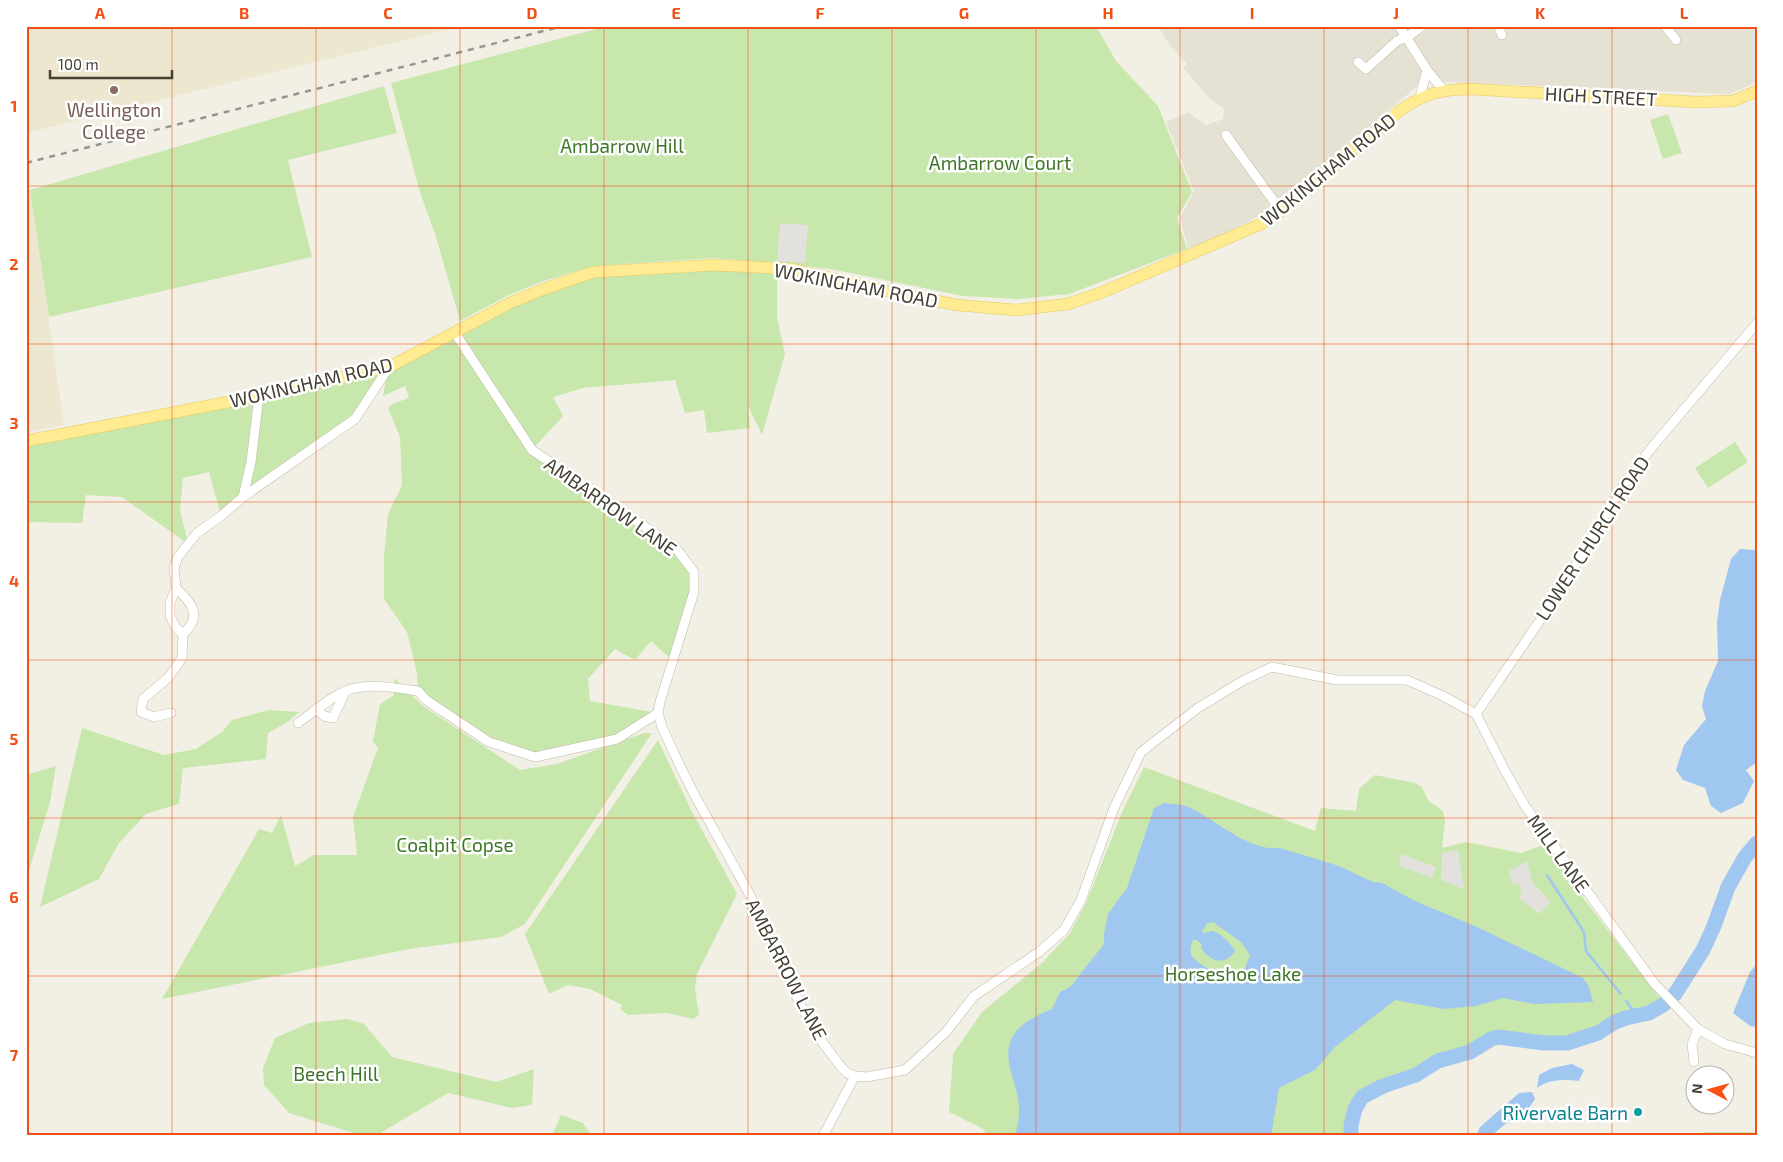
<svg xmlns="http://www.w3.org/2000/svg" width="1783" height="1162" font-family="'Exo 2',sans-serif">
	<rect width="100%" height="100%" fill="#f2f0e5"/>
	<path fill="#e6e2d3" d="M 1158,26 L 1757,26 L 1757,82 L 1729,94 L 1423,81 L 1281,204 L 1214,240 L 1188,248 L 1180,218 L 1194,191 L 1166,122 L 1188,112 L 1206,125 L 1223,119 L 1224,109 L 1211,100 L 1183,68 L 1187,64 L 1171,47 Z"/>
	<g fill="#ece7ce">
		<path d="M 26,26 L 462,26 L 26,133 Z"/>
		<path d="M 30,190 L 64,425 L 26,432 L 26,191 Z"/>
	</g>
	<g fill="#c7e7ad">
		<path d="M 608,26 L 1096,26 L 1116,61 L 1158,106 L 1192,192 L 1177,218 L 1187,249 L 1069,294 L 1019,299 L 963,296 L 831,269 L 773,263 L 715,258 L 593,266 L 541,282 L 509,295 L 460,321 L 436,237 L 419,189 L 391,83 Z"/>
		<path d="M 384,86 L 397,133 L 288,160 L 312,257 L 49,317 L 30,190 Z"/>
		<path d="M 1668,114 L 1682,153 L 1663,159 L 1650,120 Z"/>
		<path d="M 780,268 L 777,280 L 777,318 L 785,354 L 762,435 L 748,406 L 750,428 L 707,433 L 704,410 L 685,413 L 675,380 L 583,388 L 553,397 L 563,416 L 532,450 L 675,547 L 694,572 L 694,592 L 673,661 L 651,641 L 635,660 L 615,649 L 588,679 L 590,701 L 658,713 L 617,739 L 535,757 L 489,742 L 418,691 L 417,673 L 407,632 L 384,599 L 384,556 L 388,514 L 402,485 L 400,437 L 388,408 L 392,404 L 409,398 L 405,386 L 383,396 L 388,369 L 355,419 L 221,516 L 209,472 L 183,478 L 180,509 L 188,544 L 122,497 L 86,495 L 82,523 L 26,522 L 26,441 L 389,367 L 455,333 L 594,272 Z"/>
		<path d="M 1735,442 L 1748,462 L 1708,488 L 1695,468 Z"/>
		<path d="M 394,678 L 423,706 L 520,770 L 557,764 L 644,733 L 652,733 L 525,924 L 501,937 L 409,949 L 162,999 L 259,829 L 272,833 L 281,815 L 295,866 L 314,855 L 357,855 L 353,817 L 378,748 L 373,741 L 380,704 L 394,695 Z"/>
		<path d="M 269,710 L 299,712 L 289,721 L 268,733 L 266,759 L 183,768 L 179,804 L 146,814 L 119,843 L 99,879 L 40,907 L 82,728 L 164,755 L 196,749 L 222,732 L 232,720 Z"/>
		<path d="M 658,740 L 691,810 L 737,894 L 697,974 L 695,989 L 699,1015 L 693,1019 L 667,1013 L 628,1015 L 620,1009 L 622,1005 L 590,989 L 568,985 L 549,994 L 525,934 Z"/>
		<path d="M 56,766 L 50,802 L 26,880 L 26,775 Z"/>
		<path d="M 1144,767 L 1315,831 L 1321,808 L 1356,811 L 1359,789 L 1375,775 L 1415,783 L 1422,787 L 1428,800 L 1443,811 L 1445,821 L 1442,848 L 1466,842 L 1521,853 L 1543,845 L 1665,1005 L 1650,1015 L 1626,1019 L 1598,1035 L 1579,1043 L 1553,1046 L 1533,1044 L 1506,1039 L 1498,1039 L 1471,1054 L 1439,1062 L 1417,1077 L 1383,1088 L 1364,1099 L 1357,1109 L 1352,1126 L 1352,1136 L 984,1136 L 985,1130 L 949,1112 L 953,1054 L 982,1012 L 1043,962 L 1070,933 L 1087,901 L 1122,812 Z"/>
		<path d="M 347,1019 L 364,1024 L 392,1057 L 496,1082 L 534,1069 L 532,1105 L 512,1108 L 448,1093 L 375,1136 L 363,1136 L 289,1113 L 264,1085 L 263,1068 L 275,1038 L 309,1023 Z"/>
		<path d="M 561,1115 L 583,1123 L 592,1136 L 552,1136 Z"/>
		<path d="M 1704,1132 L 1757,1132 L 1757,1136 L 1703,1136 Z"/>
	</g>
	<g fill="#e3e1dd">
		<path d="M 780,223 L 808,225 L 805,263 L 777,261 Z"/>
		<path d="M 1458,850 L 1464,889 L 1441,880 L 1442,853 Z"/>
		<path d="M 1402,854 L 1436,867 L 1432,878 L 1398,865 Z"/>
		<path d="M 1527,861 L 1533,883 L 1551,902 L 1539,914 L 1518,897 L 1522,891 L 1519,884 L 1513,885 L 1509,871 Z"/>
	</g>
	<g fill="#a0c7f0" fill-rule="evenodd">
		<path d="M 1740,549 L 1755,550 L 1757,552 L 1757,762 L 1746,770 L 1754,781 L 1743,803 L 1721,813 L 1711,806 L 1705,788 L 1683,780 L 1676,770 L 1684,745 L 1706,719 L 1702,706 L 1705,691 L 1718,661 L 1717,622 L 1720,600 L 1731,559 Z"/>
		<path d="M 1164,803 C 1172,804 1183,804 1191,808 C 1217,821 1250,852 1280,848 L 1339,866 L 1373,882 L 1382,883 L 1415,901 L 1477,927 L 1583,978 L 1589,987 L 1593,1002 L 1534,1004 L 1503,998 L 1476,1006 L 1444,1009 L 1395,1000 L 1335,1047 L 1315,1070 L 1279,1088 L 1271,1136 L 1014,1136 C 1018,1128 1018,1123 1019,1114 C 1020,1095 1014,1086 1010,1068 C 1002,1034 1023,1021 1052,1009 L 1060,992 L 1070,987 L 1104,944 L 1104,934 L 1108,914 L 1127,888 L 1154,808 ZM 1213,922 L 1241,942 L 1250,955 L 1243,973 L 1238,975 L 1235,980 C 1224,978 1198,965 1192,956 C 1189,951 1191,945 1193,940 L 1196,940 L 1202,944 L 1201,948 C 1210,962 1226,966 1235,951 C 1233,945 1219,932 1213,931 C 1212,931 1205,933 1204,933 L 1202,932 L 1207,923 Z"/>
		<path d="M 1757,964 L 1757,1027 L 1750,1026 L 1733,1013 L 1750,972 Z"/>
		<path d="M 1572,1064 L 1584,1070 L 1579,1081 C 1564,1079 1549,1079 1537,1088 L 1539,1075 L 1552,1068 Z"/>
		<path d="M 1532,1092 L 1535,1099 L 1527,1111 L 1516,1115 L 1491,1136 L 1476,1136 L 1480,1127 L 1519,1093 Z"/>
	</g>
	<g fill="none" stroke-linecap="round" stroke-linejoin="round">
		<g stroke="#a0c7f0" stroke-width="2.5">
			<path d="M 1547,875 L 1584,932 L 1586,951 L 1621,994"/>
			<path d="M 1626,1001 L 1637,1016"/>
		</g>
		<path stroke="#a0c7f0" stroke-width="15" d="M 1351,1136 L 1351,1125 L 1355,1109 L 1362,1097 L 1383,1086 L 1416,1075 L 1438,1061 L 1470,1052 L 1491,1039 L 1498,1037 L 1544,1043 L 1567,1043 L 1598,1033 L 1615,1022 L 1626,1018 L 1649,1013 L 1663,1005 L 1675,994 L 1703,950 L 1714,926 L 1728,887 L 1745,857 L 1757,843"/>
		<defs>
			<g id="minor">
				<path d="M 1399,26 L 1427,70 L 1443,90"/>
				<path d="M 1498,26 L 1502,35"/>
				<path d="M 1665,26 L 1676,40"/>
				<path d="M 1358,62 L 1366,69 L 1397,41 L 1407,37 L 1422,26"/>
				<path d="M 1420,97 L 1427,70"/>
				<path d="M 1226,135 L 1281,211"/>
				<path d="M 455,333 L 532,450 L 675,547 L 694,572 L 694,592 L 660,702 L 658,713 L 662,727 L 680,766 L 694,794 L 751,897 L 799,1002 L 820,1039 L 841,1067 L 847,1073 L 855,1076 L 866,1077 L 905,1070 L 946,1032 L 974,996 L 1039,952 L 1064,930 L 1081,900 L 1114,808 L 1141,752 L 1198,708 L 1244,680 L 1272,667 L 1337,680 L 1407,680 L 1443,696 L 1476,714"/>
				<path d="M 243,497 L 355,419 L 389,367"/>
				<path d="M 176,588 C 192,603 203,616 183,634 L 176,628 L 170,616 L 170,603 L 176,588 L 174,568 L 178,557 L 197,533 L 221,516 L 243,497 L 251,462 L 259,396"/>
				<path d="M 317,709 L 324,716 L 333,718 L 345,692"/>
				<path d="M 171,713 L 154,717 L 141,712 L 143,699 L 169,677 L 182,658 L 183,634"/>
				<path d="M 1476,714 L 1556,597 L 1624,484 L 1653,446 L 1757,323"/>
				<path d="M 1476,714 L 1504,769 L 1525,806 L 1654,983 L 1698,1029 L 1725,1044 L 1757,1053"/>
				<path d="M 298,723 C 312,713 339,690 355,688 C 376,684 397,688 418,691 L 426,700 L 489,742 L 535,757 L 617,739 L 658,713"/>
				<path d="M 1694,1062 L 1692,1044 L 1698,1029"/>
				<path d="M 823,1136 L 855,1076"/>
			</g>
			<path id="major" d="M 26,441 L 259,396 L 389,367 L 512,302 L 544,289 L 594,272 L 715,265 L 792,269 L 900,294 L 957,305 L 1016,310 L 1068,304 L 1103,292 L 1261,224 L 1281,211 L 1402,109 C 1428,92 1440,90 1470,89 L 1696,102 L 1733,101 L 1757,91"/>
		</defs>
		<use href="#minor" stroke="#beb9a7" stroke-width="10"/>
		<use href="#major" stroke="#e4cb62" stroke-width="12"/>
		<use href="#minor" stroke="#fff" stroke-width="9"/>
		<use href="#major" stroke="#feeb92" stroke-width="11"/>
		<path stroke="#959595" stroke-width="2.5" stroke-dasharray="6 6" stroke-linecap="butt" d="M 26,163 L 563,26"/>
	</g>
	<path fill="none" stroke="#f14f16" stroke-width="1" stroke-opacity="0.55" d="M 172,26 L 172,1136M 316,26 L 316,1136M 460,26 L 460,1136M 604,26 L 604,1136M 748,26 L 748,1136M 892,26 L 892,1136M 1036,26 L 1036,1136M 1180,26 L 1180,1136M 1324,26 L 1324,1136M 1468,26 L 1468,1136M 1612,26 L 1612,1136M 26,186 L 1757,186M 26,344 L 1757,344M 26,502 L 1757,502M 26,660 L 1757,660M 26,818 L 1757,818M 26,976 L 1757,976"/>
	<circle fill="#8d6e63" stroke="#fff" stroke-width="2" cx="114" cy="90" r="5"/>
	<circle fill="#0f9aa8" stroke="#fff" stroke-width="2" cx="1638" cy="1112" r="5"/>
	<g text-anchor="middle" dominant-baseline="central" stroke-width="5" stroke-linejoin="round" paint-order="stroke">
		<g font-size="19" fill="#454034" stroke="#fff">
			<text transform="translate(1601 96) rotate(3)">HIGH STREET</text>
			<text transform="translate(1328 169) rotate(-39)">WOKINGHAM ROAD</text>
			<text transform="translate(856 285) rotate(11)">WOKINGHAM ROAD</text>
			<text transform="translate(311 382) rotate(-13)">WOKINGHAM ROAD</text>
			<text transform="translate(611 506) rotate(35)">AMBARROW LANE</text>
			<text transform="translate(1592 538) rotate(-57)">LOWER CHURCH ROAD</text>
			<text transform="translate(1559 853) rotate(54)">MILL LANE</text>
			<text transform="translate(787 969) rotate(63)">AMBARROW LANE</text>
		</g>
		<g font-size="19" fill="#785e54" stroke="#fff">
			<text x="114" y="109">Wellington<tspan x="114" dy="22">College</tspan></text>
		</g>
		<g font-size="19" fill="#3d7628" stroke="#fff">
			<text x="622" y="145">Ambarrow Hill</text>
			<text x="1000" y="162">Ambarrow Court</text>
			<text x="455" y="844">Coalpit Copse</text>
			<text x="1233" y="973">Horseshoe Lake</text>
			<text x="336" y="1073">Beech Hill</text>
		</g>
		<g font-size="19" fill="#0d838f" stroke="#fff" text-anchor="end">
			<text x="1628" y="1112">Rivervale Barn</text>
		</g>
	</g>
	<rect width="1783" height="1162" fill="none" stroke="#ffffff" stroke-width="55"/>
	<g transform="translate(1710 1090) rotate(276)"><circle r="24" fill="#ffffff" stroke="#b5b3ae"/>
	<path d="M0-4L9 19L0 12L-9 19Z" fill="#fa5014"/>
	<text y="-8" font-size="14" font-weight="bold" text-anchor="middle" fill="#454034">N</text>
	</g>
	<path d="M50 70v8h122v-8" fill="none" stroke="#454034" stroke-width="2.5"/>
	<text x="58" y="70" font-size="15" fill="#454034" stroke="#ffffff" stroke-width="4" paint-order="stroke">100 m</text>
	<rect x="28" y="28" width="1728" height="1106" fill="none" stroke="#f14f16" stroke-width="2"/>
	<g font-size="16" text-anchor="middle" font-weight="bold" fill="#f14f16">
		<text x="100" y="19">A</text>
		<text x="244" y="19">B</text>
		<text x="388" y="19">C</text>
		<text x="532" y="19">D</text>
		<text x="676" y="19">E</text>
		<text x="820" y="19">F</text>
		<text x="964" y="19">G</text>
		<text x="1108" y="19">H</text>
		<text x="1252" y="19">I</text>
		<text x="1396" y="19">J</text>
		<text x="1540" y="19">K</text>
		<text x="1684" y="19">L</text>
		<text x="14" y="112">1</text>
		<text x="14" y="270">2</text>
		<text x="14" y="429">3</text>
		<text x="14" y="587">4</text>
		<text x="14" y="745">5</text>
		<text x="14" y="903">6</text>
		<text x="14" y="1061">7</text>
	</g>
</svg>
